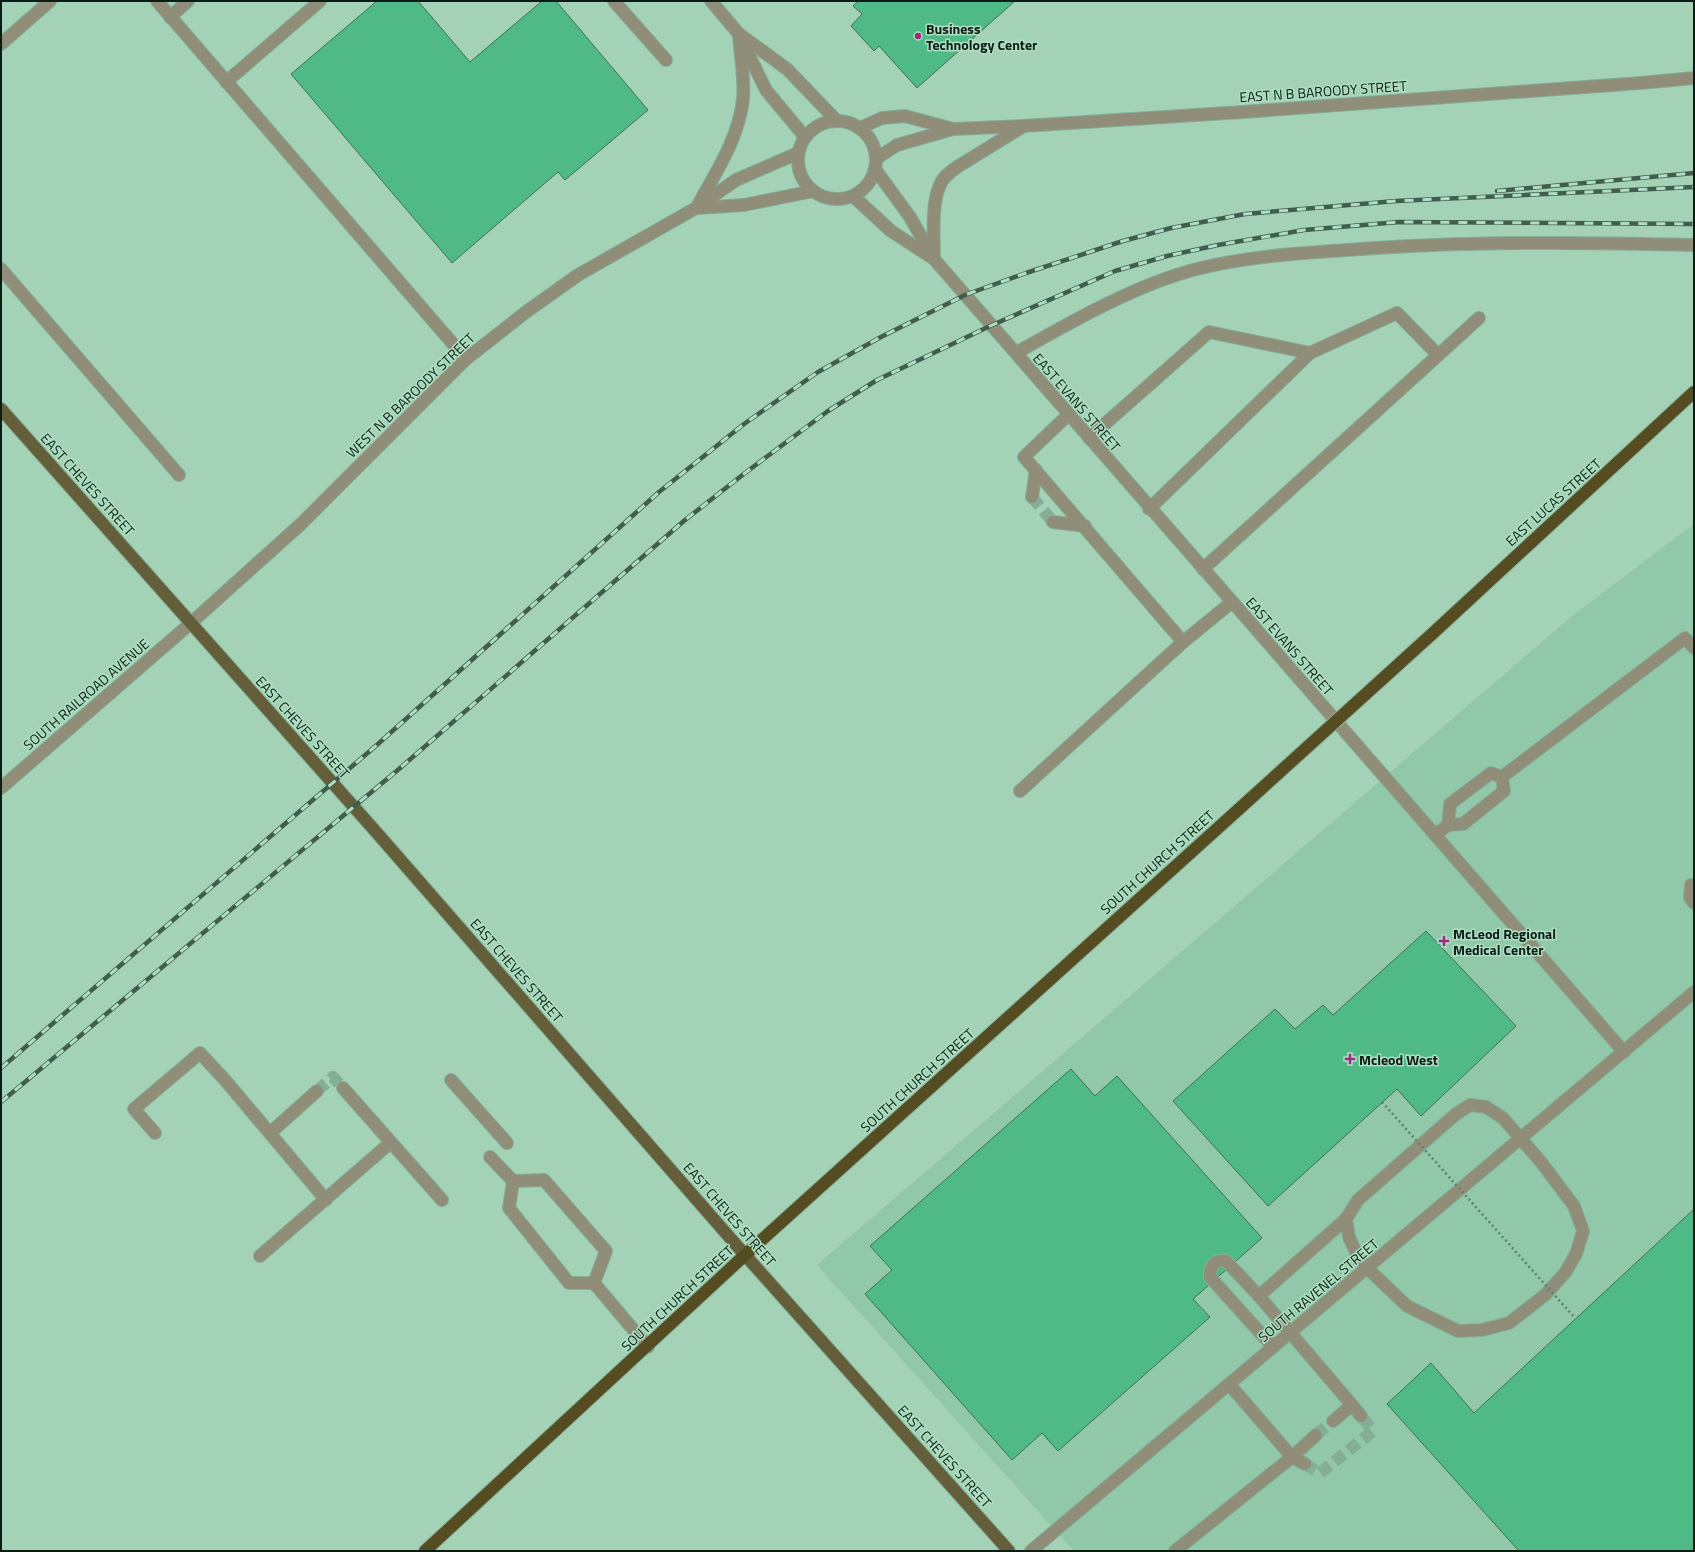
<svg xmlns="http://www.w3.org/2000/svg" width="1695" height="1552" font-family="'Titillium Web',sans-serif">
	<rect width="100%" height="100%" fill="#a3d2b7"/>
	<path fill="#91c8a9" d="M 1694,524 L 1694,1551 L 1074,1551 L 817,1265 L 1572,616 Z"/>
	<g fill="#50ba86" stroke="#416e56">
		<path d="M 377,1 L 418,1 L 470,62 L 542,1 L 556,1 L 648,110 L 565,180 L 558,172 L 452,263 L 291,74 Z"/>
		<path d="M 858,1 L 1015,1 L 917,88 L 879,46 L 874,51 L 851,26 L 862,14 L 853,6 Z"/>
		<path d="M 1426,931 L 1516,1026 L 1421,1116 L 1397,1089 L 1268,1206 L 1173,1101 L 1275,1009 L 1295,1029 L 1323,1005 L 1333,1015 Z"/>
		<path d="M 1071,1069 L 1095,1096 L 1117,1076 L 1262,1238 L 1193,1299 L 1210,1317 L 1058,1451 L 1042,1433 L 1012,1460 L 865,1294 L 892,1270 L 870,1246 Z"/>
		<path d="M 1694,1209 L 1694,1551 L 1519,1551 L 1387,1404 L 1431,1363 L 1474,1413 Z"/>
	</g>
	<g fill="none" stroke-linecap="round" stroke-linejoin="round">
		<g stroke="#84ae96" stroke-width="12" stroke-dasharray="12 6" stroke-linecap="butt">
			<path d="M 1032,497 L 1053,522"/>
			<path d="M 317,1091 L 333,1077 L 343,1088"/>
			<path d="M 1316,1435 L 1333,1421"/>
			<path d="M 1305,1464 L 1320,1473 L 1373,1431 L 1361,1416"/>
		</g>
		<defs>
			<g id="minor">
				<path d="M 157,1 L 466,359"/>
				<path d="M 614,1 L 666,60"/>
				<path d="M 711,1 L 739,34 L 787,69 L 836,120"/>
				<path d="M 170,17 L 188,1"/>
				<path d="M 742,41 L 766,90 L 805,137"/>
				<path d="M 1,44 L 50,1"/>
				<path d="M 226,82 L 320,1"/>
				<circle cx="837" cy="160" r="39"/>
				<path d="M 860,128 L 882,118 L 905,116 L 953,129"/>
				<path d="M 877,158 L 897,145 L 953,129 L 1023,126 L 1243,112 L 1640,83 L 1694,78"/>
				<path d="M 875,169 L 910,217 L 934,259 L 1624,1052"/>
				<path d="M 853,196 L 891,231 L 931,257"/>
				<path d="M 698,205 C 716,172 739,138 743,99 C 745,79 740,54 739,34"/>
				<path d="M 697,208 L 744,205 L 813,191"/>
				<path d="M 934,259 C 934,239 931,203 940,185 C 943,177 950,172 957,167 L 1022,127"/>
				<path d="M 1,269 L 179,475"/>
				<path d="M 1016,353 C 1069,323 1137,284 1197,269 C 1245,257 1297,253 1347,250 C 1462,241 1578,242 1694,245"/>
				<path d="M 1069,414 L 1024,457 L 1183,642"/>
				<path d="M 1089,438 L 1209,332 L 1310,353"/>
				<path d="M 1032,497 L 1036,470"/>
				<path d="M 1149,509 L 1310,353 L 1397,313 L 1438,355"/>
				<path d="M 1053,522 L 1085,526"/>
				<path d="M 1203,569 L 1479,318"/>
				<path d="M 1502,777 L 1685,638 L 1694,648"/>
				<path d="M 1,788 L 191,623 L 302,523 L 466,359 L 526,312 L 578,275 L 696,208 L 736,180 L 798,153"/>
				<path d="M 1020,791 L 1183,642 L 1232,602"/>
				<path d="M 1448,825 L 1450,804 L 1491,773 L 1502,777"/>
				<path d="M 1435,835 L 1448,825 L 1463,824 L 1504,791 L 1502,777"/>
				<path d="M 1694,885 L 1691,885 L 1690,898 L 1694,903"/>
				<path d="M 451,1080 L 507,1143"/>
				<path d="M 343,1088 L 442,1200"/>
				<path d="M 1470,1105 L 1486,1107 L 1503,1118 L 1541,1162 L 1574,1206 L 1583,1231 L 1576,1254 L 1565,1273 L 1545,1295 L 1509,1323 L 1482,1330 L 1458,1331 L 1407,1306 L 1367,1268 L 1358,1257 L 1349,1237 L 1346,1219 L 1358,1200 L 1456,1114 Z"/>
				<path d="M 155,1133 L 134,1109 L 200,1053 L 225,1080 L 326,1200"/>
				<path d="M 270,1133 L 317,1091"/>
				<path d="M 490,1157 L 513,1181 L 544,1180 L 606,1251 L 594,1283"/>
				<path d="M 513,1181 L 509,1208 L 569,1283 L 594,1283"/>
				<path d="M 260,1256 L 390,1143"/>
				<path d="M 594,1283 L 648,1347"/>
				<path d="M 1259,1296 L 1346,1219"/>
				<path d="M 1273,1347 L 1210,1277 C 1210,1267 1214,1259 1226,1261 L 1259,1296 L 1352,1405 L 1333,1421"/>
				<path d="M 1229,1384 L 1292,1457 L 1305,1464"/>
				<path d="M 1352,1405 L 1361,1416"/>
				<path d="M 1031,1551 L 1694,992"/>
				<path d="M 1175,1551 L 1292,1457 L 1316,1435"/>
			</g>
			<path id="major" d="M 1,409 L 377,833 L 745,1255 L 1009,1551"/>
			<g id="highway">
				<path d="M 1432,634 L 1694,392"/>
				<path d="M 425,1551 L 745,1255 L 1239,809"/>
			</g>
		</defs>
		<use href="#minor" stroke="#84ae96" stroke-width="14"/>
		<use href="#major" stroke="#84ae96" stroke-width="14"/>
		<use href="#highway" stroke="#84ae96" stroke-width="14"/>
		<use href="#minor" stroke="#908d79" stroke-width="12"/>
		<use href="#major" stroke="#655e3a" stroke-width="12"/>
		<use href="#highway" stroke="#554d21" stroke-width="12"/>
		<defs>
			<g id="rail">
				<path d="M 1497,191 L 1694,173"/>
				<path d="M 1,1068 L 378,744 L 659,492 L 744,424 L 818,372 L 881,337 L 965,295 L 1026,273 L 1123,241 L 1171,228 L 1245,214 L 1396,201 L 1694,187"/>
				<path d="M 1,1102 L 399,769 L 685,520 L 745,473 L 828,411 L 877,380 L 990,326 L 1115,271 L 1167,256 L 1218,245 L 1304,230 L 1399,222 L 1694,224"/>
			</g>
		</defs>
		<use href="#rail" stroke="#415d4e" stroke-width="4.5"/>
		<use href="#rail" stroke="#afdfc3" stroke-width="3" stroke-dasharray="9" stroke-linecap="butt"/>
		<defs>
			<path id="highway-bridge" d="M 1239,809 L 1432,634"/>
		</defs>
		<use href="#highway-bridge" stroke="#84ae96" stroke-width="14" stroke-linecap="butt"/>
		<path stroke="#5f816e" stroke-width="2.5" stroke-dasharray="2 3" stroke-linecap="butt" d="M 1382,1102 L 1575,1318"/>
		<use href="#highway-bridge" stroke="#554d21" stroke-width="12"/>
	</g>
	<g fill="#9f2983" stroke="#afdfc3" stroke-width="1.5">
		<circle cx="918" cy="36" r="4"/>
		<path d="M1442 935h4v4h4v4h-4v4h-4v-4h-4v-4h4z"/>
		<path d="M1348 1053h4v4h4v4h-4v4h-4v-4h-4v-4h4z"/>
	</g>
	<g text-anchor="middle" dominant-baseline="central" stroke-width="3" stroke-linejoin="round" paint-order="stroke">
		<g font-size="14" font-weight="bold" fill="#0a1c13" stroke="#afdfc3" text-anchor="start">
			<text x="926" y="28">Business<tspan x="926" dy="16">Technology Center</tspan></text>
			<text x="1453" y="933">McLeod Regional<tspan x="1453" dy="16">Medical Center</tspan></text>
			<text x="1359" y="1059">Mcleod West</text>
		</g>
		<g font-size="14" fill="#0a1c13" stroke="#afdfc3">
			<text transform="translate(1323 91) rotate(-4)">EAST N B BAROODY STREET</text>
			<text transform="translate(410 395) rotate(-44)">WEST N B BAROODY STREET</text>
			<text transform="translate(1077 402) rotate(49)">EAST EVANS STREET</text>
			<text transform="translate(88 484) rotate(48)">EAST CHEVES STREET</text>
			<text transform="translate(1553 502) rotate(-42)">EAST LUCAS STREET</text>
			<text transform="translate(1290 646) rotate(49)">EAST EVANS STREET</text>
			<text transform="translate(86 694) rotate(-41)">SOUTH RAILROAD AVENUE</text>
			<text transform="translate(303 727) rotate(48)">EAST CHEVES STREET</text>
			<text transform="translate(1157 862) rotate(-42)">SOUTH CHURCH STREET</text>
			<text transform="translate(517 970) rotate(49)">EAST CHEVES STREET</text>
			<text transform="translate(917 1080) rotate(-42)">SOUTH CHURCH STREET</text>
			<text transform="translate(730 1214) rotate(49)">EAST CHEVES STREET</text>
			<text transform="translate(1318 1290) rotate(-40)">SOUTH RAVENEL STREET</text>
			<text transform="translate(677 1298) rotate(-43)">SOUTH CHURCH STREET</text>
			<text transform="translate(945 1456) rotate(48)">EAST CHEVES STREET</text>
		</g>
	</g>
	<rect width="1695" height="1552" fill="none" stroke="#0a1c13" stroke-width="4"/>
</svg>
